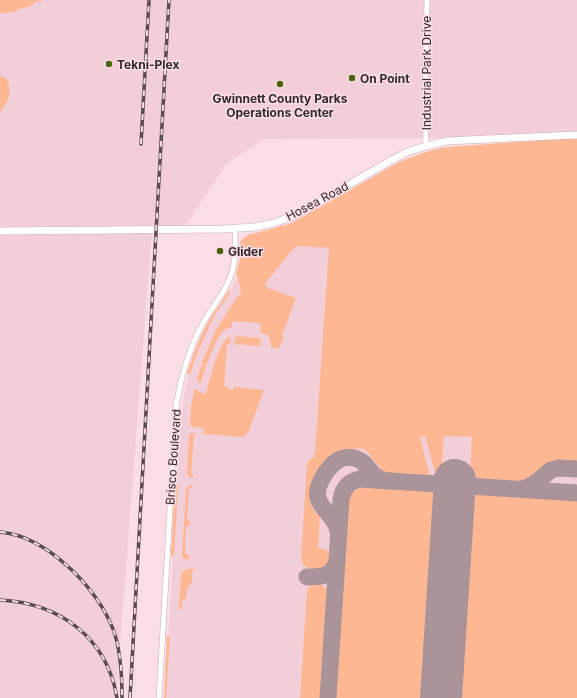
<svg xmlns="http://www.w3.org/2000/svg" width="577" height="698" font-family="Inter,sans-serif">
	<rect width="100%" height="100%" fill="#fadde5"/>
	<g fill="#f2ced8">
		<path d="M 0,0 L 577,0 L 577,137 L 264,139 L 226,164 L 184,228 L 152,229 L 116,698 L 0,698 Z"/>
		<path d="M 577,144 L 577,698 L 165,698 L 180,432 L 184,394 L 193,360 L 207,328 L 229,293 L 238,275 L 243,258 Z"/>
	</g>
	<g fill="#fdb793">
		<path d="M 0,0 L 44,0 L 39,2 L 35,1 L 32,6 L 28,7 L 22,8 L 17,10 L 14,12 L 0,13 Z"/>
		<path d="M 0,76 L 6,78 C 14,94 8,99 0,113 Z"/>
		<path d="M 577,138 L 577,463 L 551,461 L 526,484 L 471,480 L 470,478 L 472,437 L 444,436 L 441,478 L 438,478 L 436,476 L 425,436 L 420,437 L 430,477 L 385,474 L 365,449 C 339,445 315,468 312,492 C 312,496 310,501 311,504 C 312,509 317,513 320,517 L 318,548 C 321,549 325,549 327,550 C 338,557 328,573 318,572 C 317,572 313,571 312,570 C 306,568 303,566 301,559 L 307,464 L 311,458 L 314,457 L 315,452 L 329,248 L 297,246 L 293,249 L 265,284 L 266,287 L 296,298 L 282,336 L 284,337 L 279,348 L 271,348 C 271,340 270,334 261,333 L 260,323 L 232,321 L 232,327 C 229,328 225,329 223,331 C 215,338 205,370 201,382 L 199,382 L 197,380 L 201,366 L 202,366 L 203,365 L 202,362 L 216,330 L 238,295 L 240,296 L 241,295 L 240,292 L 241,289 L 236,274 L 240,258 L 240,243 L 241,240 L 248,235 L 289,224 L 299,219 L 385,170 L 399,162 L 420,154 L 440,148 L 461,146 Z"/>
		<path d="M 229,289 L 230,293 L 216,313 L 208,329 L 197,353 L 190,374 L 187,374 C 193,355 200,336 210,319 C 216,309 224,300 229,289 Z"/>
		<path d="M 236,336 L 260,338 L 261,346 L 234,344 L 235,342 Z"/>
		<path d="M 229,337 L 231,338 L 230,344 L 227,344 L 224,386 L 228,387 L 228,389 L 233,390 L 234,387 L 264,390 L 248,433 L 246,433 L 245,437 L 203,434 L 204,428 L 192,427 L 190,425 L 191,407 L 194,390 L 197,389 L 199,392 L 206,394 C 209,381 218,344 229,337 Z"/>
		<path d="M 191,433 L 197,434 L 194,435 L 191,473 L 194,477 L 193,478 L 189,477 L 187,473 L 189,436 Z"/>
		<path d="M 177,484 L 178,486 L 174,556 L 172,557 L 171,556 L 175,485 Z"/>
		<path d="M 359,484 L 428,488 L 434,491 L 440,499 L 428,698 L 334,698 L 347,496 C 349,490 353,486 359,484 Z"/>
		<path d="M 192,485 L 192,488 L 189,488 L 187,519 L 190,521 L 190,526 L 186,526 L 185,554 L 189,555 L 189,558 L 187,560 L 183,558 L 182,555 L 186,490 L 188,486 Z"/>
		<path d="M 487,491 L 577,497 L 577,698 L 456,698 L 468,505 L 475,494 Z"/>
		<path d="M 193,568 L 193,571 L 192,573 L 192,582 L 187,589 L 186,598 L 185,600 L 182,600 L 182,609 L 180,610 L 179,608 L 181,575 L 184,570 Z"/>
		<path d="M 316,583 C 323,584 326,588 329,595 L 322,698 L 300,698 L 307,591 L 310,586 Z"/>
		<path d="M 167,635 L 169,636 L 170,637 L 166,698 L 164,698 Z"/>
	</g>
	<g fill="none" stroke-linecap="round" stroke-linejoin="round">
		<g stroke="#aa949a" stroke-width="17">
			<path d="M 522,489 C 534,487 542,477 551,470 L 559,468 L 577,469"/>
			<path d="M 338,532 C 337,518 322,511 318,498 C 315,486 327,468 337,461 C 342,457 351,456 357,459 C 370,463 368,477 386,481"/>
			<path d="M 307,577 C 322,577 331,577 337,562"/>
			<path d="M 328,698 L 341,499 C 343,488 349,481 360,479 L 577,493"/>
		</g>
		<path stroke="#aa949a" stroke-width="42" d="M 441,698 L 455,480"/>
		<defs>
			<g id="street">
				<path d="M 426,146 L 425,90 L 427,0"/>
				<path d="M 159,698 L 176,406 C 181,378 188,350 202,325 C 213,305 231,286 234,263 C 236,252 235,240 235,229"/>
			</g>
			<path id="secondary" d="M 0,231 L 223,229 L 255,227 L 274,223 L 298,214 L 390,161 L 407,152 L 426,146 L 447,141 L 487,139 L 577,135"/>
		</defs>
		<use href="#street" stroke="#caafb6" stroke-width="6"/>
		<use href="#secondary" stroke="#caafb6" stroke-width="8"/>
		<use href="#street" stroke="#fff" stroke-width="5"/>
		<use href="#secondary" stroke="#fff" stroke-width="7"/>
		<defs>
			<g id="rail">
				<path d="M 141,144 L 149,0"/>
				<path d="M 0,532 C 46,536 97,587 113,629 C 121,650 122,675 122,698"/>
				<path d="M 0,600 C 59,603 107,637 117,698"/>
				<path d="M 130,698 L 169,0"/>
			</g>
		</defs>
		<use href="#rail" stroke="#5a4c50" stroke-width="3.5"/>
		<use href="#rail" stroke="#fadde5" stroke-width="2" stroke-dasharray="6" stroke-linecap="butt"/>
	</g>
	<g fill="#4e620a" stroke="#fadde5" stroke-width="1.5">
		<circle cx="109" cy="64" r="4"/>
		<circle cx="352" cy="78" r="4"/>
		<circle cx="280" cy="84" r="4"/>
		<circle cx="220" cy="251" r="4"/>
	</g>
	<g text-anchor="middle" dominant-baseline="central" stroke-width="3" stroke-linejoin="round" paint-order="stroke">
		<g font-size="12" font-weight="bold" fill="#34292c" stroke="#fadde5" text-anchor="start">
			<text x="117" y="64">Tekni-Plex</text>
			<text x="360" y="78">On Point</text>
			<text x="280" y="98" text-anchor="middle">Gwinnett County Parks<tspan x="280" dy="14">Operations Center</tspan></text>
			<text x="228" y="251">Glider</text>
		</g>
		<g font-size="12" fill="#34292c" stroke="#fadde5">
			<text transform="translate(426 73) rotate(-90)">Industrial Park Drive</text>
			<text transform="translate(317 201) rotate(-28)">Hosea Road</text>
			<text transform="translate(173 457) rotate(-86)">Brisco Boulevard</text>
		</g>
	</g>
</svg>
